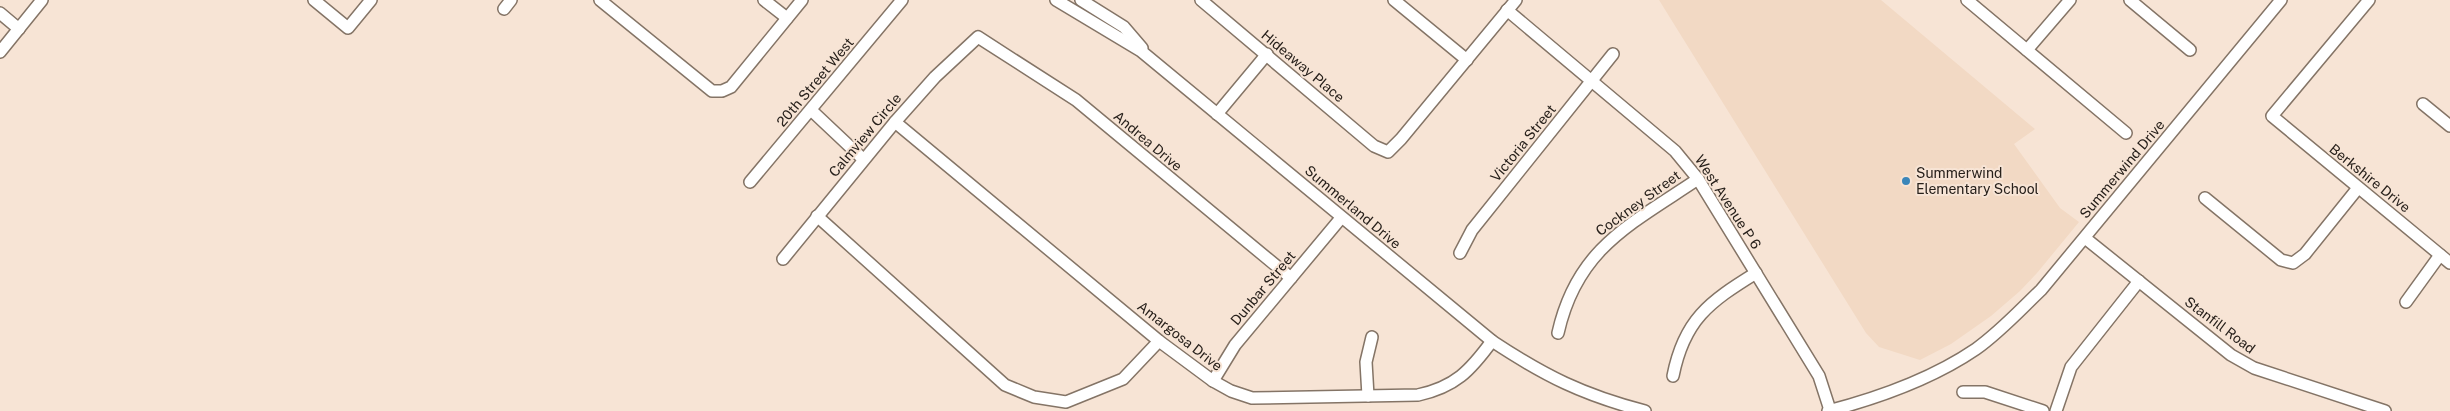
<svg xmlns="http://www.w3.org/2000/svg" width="2450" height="411" font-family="'Public Sans',sans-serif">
	<rect width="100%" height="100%" fill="#f7e4d5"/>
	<path fill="#f2d9c4" d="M 1659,0 L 1881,0 L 2035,129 L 2014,144 L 2060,208 L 2079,222 L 2037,273 L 2020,291 L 1991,316 L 1951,344 L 1920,360 L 1879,347 L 1866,333 Z"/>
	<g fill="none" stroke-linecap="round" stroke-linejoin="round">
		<defs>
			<g id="minor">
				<path d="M 314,0 L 348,28 L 371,0"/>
				<path d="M 600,0 L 712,91 L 722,91 L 731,87 L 802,0"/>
				<path d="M 764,0 L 787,18"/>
				<path d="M 1056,0 L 1141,51 L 1492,341 C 1545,376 1583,395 1645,411"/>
				<path d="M 1081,0 L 1124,27 L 1142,48"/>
				<path d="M 1201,0 L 1374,146 L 1388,152 L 1401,139 L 1516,0"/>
				<path d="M 1394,0 L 1467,60"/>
				<path d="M 1967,0 L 2126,133"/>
				<path d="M 2130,0 L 2190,50"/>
				<path d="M 2369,0 L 2272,116 L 2450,263"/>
				<path d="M 504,9 L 511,0"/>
				<path d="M 1507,10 L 1675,151 L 1698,179 L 1819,376 L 1830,410"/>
				<path d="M 0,13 L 19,29"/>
				<path d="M 2027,50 L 2070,0"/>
				<path d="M 0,52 L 42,0"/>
				<path d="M 2423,104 L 2450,126"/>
				<path d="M 811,110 L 863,159"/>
				<path d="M 1217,114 L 1267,54"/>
				<path d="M 895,122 L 1159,341 L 1213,381 L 1231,391 L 1252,398 L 1418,395 C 1455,387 1470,371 1492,341"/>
				<path d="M 750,182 L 902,0"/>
				<path d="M 2205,198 L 2281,260 L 2293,263 L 2305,254 L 2358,188"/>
				<path d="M 817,216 L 1005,385 L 1034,397 L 1066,402 L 1123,379 L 1159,341"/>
				<path d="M 2085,238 L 2231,355 L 2254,368 L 2385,411"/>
				<path d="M 1460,253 L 1472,230 L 1613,54"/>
				<path d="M 783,259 L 895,122 L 935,77 L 978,37 L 1076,100 L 1291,278"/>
				<path d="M 2406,302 L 2440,255"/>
				<path d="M 1558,333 C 1577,248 1631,224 1698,179"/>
				<path d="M 1673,376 C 1684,320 1709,302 1756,273"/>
				<path d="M 1213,381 L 1235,345 L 1341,218"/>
				<path d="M 1963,392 L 1985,392 L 2043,411"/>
				<path d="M 1368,396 L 1366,362 L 1372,337"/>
				<path d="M 1828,411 C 1878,398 1932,379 1976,349 C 2000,332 2020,310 2041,290 L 2281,0"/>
				<path d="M 2056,411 L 2071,367 L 2139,281"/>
			</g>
		</defs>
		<use href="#minor" stroke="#847466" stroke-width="14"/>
		<use href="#minor" stroke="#fff" stroke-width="11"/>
	</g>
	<circle fill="#3b86b9" stroke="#f7e4d5" stroke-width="2" cx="1906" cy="181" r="5"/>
	<g text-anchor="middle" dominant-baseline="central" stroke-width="4" stroke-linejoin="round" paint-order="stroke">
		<g font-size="14" fill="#27201b" stroke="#f7e4d5">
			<text transform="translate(1303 66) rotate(40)">Hideaway Place</text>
			<text transform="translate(815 82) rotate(-50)">20th Street West</text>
			<text transform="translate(865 135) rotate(-50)">Calmview Circle</text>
			<text transform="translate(1148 141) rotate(40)">Andrea Drive</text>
			<text transform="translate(1523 143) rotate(-51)">Victoria Street</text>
			<text transform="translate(2122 169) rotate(-50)">Summerwind Drive</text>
			<text transform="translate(2370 178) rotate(39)">Berkshire Drive</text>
			<text transform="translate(1728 202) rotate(57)">West Avenue P 6</text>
			<text transform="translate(1638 203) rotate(-36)">Cockney Street</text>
			<text transform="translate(1353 207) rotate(40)">Summerland Drive</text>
			<text transform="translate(1263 288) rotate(-50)">Dunbar Street</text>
			<text transform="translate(2220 325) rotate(37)">Stanfill Road</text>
			<text transform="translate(1180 336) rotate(38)">Amargosa Drive</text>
		</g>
		<g font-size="14" fill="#27201b" stroke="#f7e4d5" text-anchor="start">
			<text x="1916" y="173">Summerwind<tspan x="1916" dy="16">Elementary School</tspan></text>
		</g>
	</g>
</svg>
